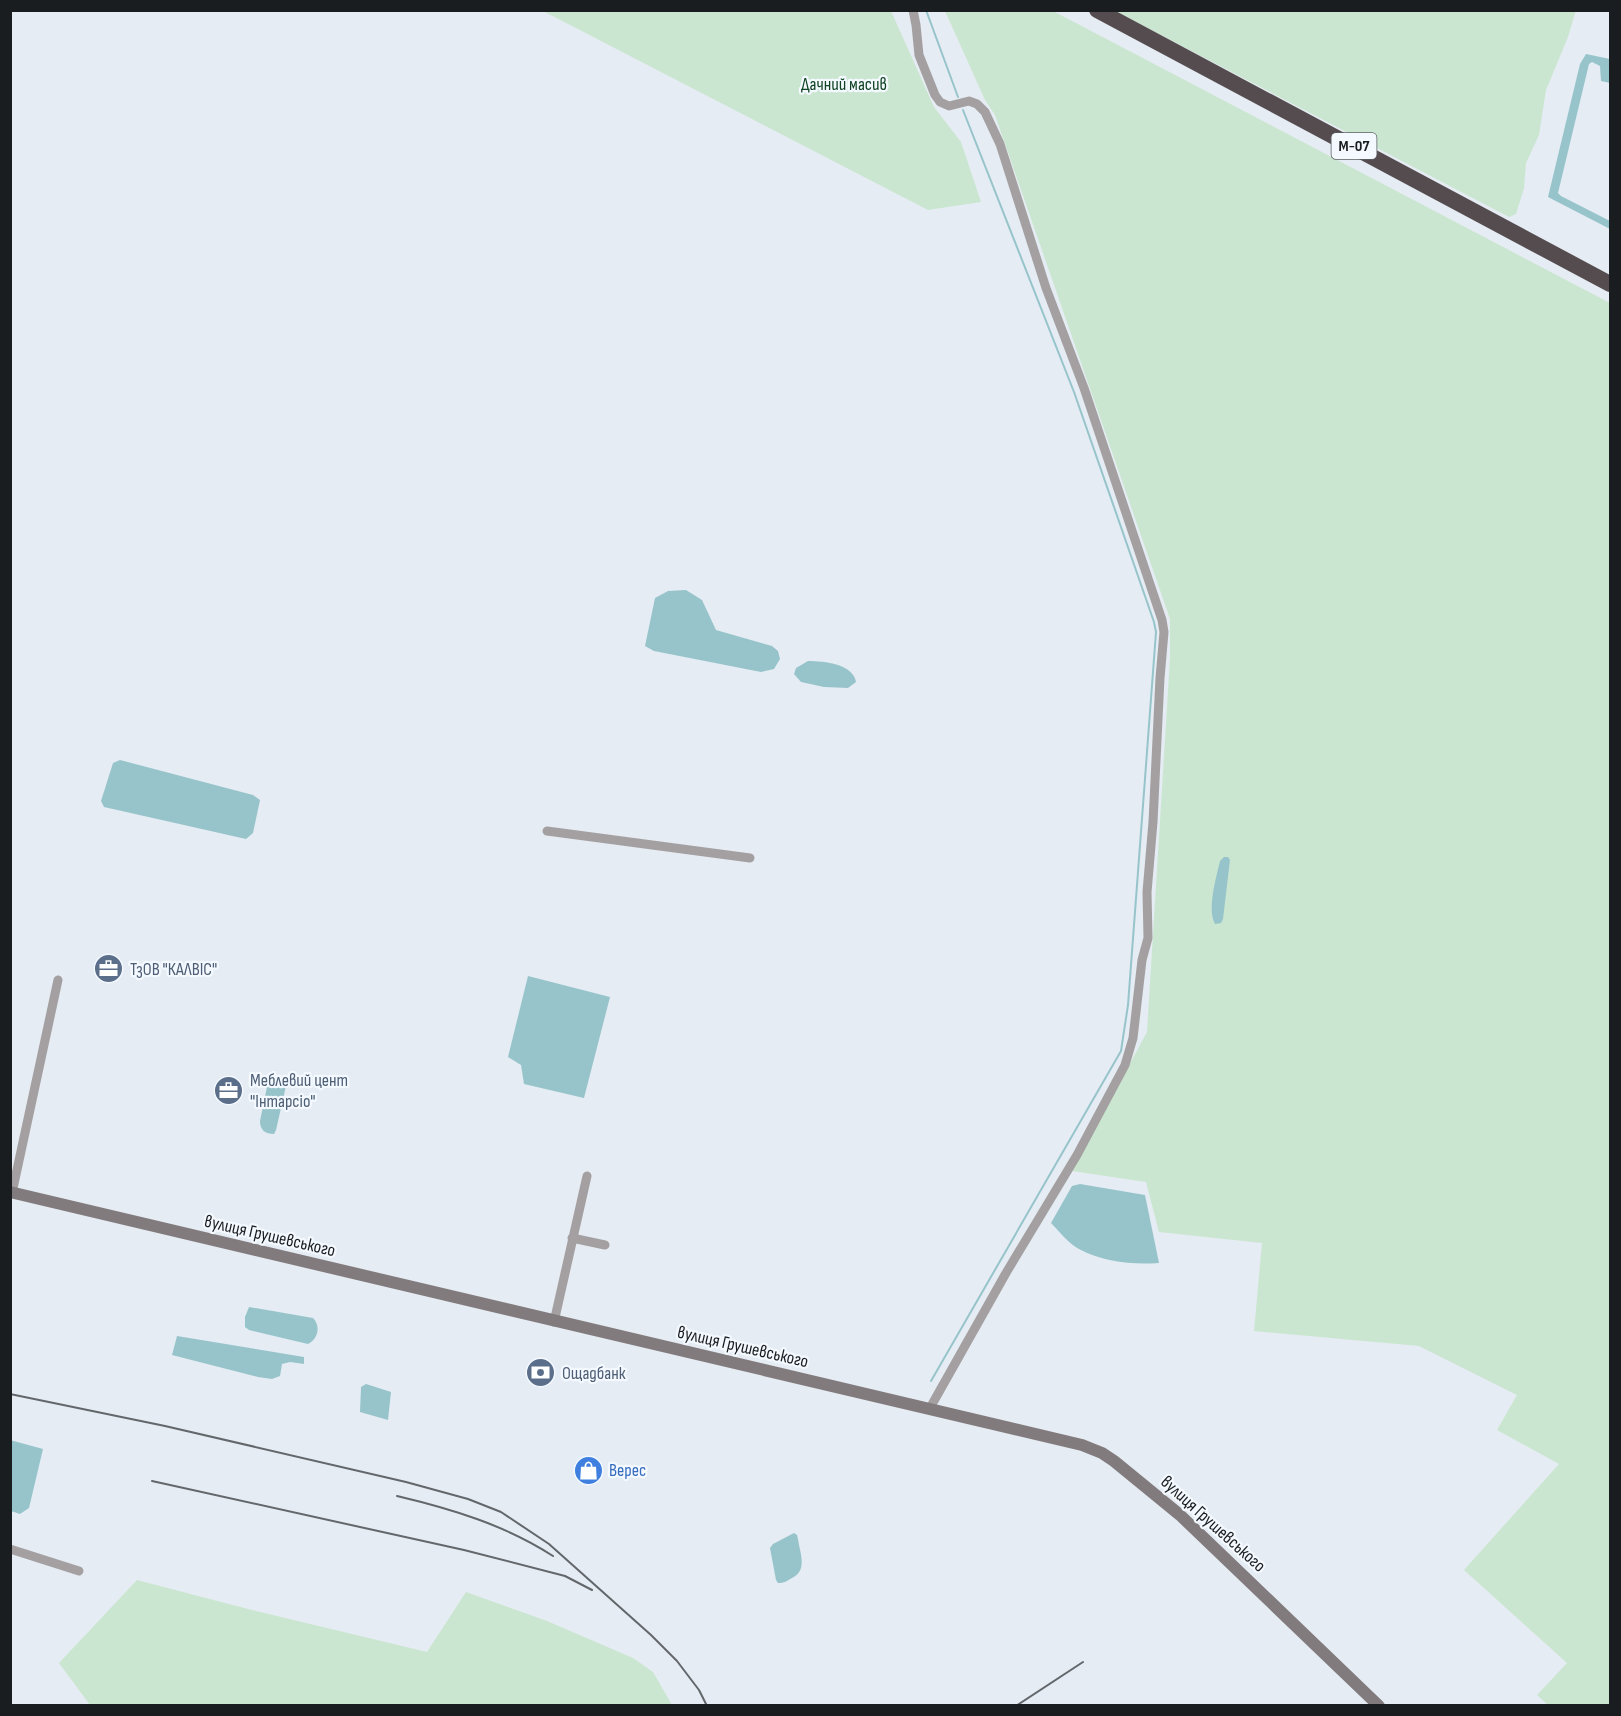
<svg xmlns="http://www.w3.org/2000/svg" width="1621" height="1716" font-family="'Sofia Sans Condensed',sans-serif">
	<rect width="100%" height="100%" fill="#e5ecf3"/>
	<g fill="#cbe6d0">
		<path d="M 1576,10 L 1568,37 L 1546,90 L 1539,135 L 1526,163 L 1524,188 L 1516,214 L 1509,217 L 1115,11 Z"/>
		<path d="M 543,11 L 891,11 L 934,107 L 961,142 L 981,202 L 928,210 Z"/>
		<path d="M 945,11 L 1053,11 L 1610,303 L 1610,1705 L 1548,1705 L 1537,1695 L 1567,1663 L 1464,1570 L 1559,1464 L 1497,1430 L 1517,1395 L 1419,1346 L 1254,1331 L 1262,1243 L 1159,1232 L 1146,1182 L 1072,1171 L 1147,1032 L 1170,658 L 1170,619 L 995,115 L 985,100 Z"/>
		<path d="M 137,1580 L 248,1609 L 427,1652 L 466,1592 L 547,1621 L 633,1658 L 653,1672 L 672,1705 L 90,1705 L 59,1663 Z"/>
	</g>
	<g fill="#97c4cb">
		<path d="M 1586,54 L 1610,59 L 1610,83 L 1601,81 L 1600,66 L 1592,62 L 1589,64 L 1558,193 L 1561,196 L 1610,221 L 1610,229 L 1548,197 L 1580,64 Z"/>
		<path d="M 686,590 L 702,600 L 716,630 L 772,646 L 778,651 L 780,659 L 774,669 L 761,672 L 654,651 L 645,646 L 655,598 L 668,591 Z"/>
		<path d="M 808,661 C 825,661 853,664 856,682 L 848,688 L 824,687 L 801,682 L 794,674 L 796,668 Z"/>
		<path d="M 120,760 L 253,795 L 260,800 L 253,833 L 246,839 L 104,807 L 101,801 L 113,763 Z"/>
		<path d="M 1224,857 L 1228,857 L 1230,860 L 1223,919 L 1221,923 L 1215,924 C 1207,909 1216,878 1220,861 Z"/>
		<path d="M 528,976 L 610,997 L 584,1098 L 524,1084 L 521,1065 L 508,1057 Z"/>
		<path d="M 272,1080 L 284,1083 L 286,1086 L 276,1130 L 274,1134 C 265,1134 260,1130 260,1121 L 268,1082 Z"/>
		<path d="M 1080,1184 L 1145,1195 L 1159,1263 C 1133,1265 1103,1262 1079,1249 C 1069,1244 1059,1231 1051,1223 L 1072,1186 Z"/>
		<path d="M 249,1307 L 313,1318 C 321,1326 318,1339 308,1344 L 249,1330 L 245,1327 L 245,1317 Z"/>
		<path d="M 177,1336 L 304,1357 L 304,1364 L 290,1362 L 282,1364 L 280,1376 L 272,1379 L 258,1377 L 172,1355 Z"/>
		<path d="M 366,1384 L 391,1392 L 388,1420 L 360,1412 L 361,1387 Z"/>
		<path d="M 10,1440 L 43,1449 L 29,1508 L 20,1514 L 11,1511 Z"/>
		<path d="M 794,1533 L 797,1535 L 798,1539 C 800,1554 808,1570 792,1578 C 787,1581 784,1583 778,1583 L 776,1580 L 770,1548 L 773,1544 Z"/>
	</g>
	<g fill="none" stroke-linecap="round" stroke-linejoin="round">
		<g stroke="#97c4cb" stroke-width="2">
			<path d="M 926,10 L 958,97"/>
			<path d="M 931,1381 L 1121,1051 L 1128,1005 L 1156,632 L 1154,622 L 1074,392 L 963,110"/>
		</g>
		<g stroke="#a4a0a1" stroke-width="9">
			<path d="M 913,10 L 916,25 L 919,55 L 935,95 L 940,102 L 949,106 L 969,101 L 977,104 L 985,112 L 1000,144 L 1046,288 L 1084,388 L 1162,620 L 1164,632 L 1160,678 L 1153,822 L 1147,892 L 1148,938 L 1142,960 L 1133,1038 L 1125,1065 L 1077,1155 L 1006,1273 L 930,1408"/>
			<path d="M 547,831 L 750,858"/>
			<path d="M 12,1193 L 58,980"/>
			<path d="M 572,1238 L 605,1245"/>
			<path d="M 554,1322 L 587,1176"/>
			<path d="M 10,1549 L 79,1571"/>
		</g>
		<path stroke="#827b7d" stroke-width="12" d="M 10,1192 L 1082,1445 L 1102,1453 L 1114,1461 L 1180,1515 L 1379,1706"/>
		<path stroke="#554c4f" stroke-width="16" d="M 1097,10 L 1610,284"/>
		<g stroke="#63676b" stroke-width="2">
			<path d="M 10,1394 L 165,1426 L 406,1482 L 468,1499 L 501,1512 L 549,1544 L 651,1635 L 677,1661 L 699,1690 L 707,1706"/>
			<path d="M 152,1481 L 464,1550 L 565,1576 L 592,1590"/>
			<path d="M 397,1496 C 452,1509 505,1525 553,1556"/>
			<path d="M 1016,1706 L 1083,1662"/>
		</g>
	</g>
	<defs>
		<symbol id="office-disc" viewBox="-11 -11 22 22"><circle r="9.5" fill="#5c6f8a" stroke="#f3f9ff"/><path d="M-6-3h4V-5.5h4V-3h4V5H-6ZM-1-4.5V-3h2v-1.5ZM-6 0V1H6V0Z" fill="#fff"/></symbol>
		<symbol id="bank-disc" viewBox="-11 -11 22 22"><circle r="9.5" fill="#5c6f8a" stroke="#f3f9ff"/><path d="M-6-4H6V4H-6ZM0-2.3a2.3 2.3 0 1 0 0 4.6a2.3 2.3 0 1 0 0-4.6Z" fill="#fff"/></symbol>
		<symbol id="shop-disc" viewBox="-11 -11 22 22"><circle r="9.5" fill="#3f7fe0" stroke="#f3f9ff"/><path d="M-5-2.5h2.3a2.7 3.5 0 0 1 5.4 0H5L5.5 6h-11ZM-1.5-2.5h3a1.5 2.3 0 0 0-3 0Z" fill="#fff"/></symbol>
	</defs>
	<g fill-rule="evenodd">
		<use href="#office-disc" x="92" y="952" width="33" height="33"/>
		<use href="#office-disc" x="212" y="1074" width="33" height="33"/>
		<use href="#bank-disc" x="524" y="1356" width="33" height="33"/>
		<use href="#shop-disc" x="572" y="1454" width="33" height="33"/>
	</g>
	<g text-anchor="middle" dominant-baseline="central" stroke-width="4.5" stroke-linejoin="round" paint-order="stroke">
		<rect fill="#f3f9ff" stroke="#5b5f62" stroke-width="1.5" x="1331.5" y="133" width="45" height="26" rx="4.5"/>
		<g font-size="16" font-weight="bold" fill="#1a1d1f">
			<text x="1354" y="146">М-07</text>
		</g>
		<g font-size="18" fill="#104322" stroke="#f3f9ff">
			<text x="844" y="84">Дачний масив</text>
		</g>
		<g font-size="18" fill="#4e5e75" stroke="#f3f9ff" text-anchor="start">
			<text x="130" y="969">ТзОВ "КАЛВІС"</text>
			<text x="250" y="1080">Меблевий цент<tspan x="250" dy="21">"Інтарсіо"</tspan></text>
			<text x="562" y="1373">Ощадбанк</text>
		</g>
		<g font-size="18" fill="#1a1d1f" stroke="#f3f9ff">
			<text transform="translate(270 1236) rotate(13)">вулиця Грушевського</text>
			<text transform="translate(743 1347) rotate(13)">вулиця Грушевського</text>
			<text transform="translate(1213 1524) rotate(42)">вулиця Грушевського</text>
		</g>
		<g font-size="18" fill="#366cbe" stroke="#f3f9ff" text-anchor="start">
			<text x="609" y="1470">Верес</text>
		</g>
	</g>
	<rect width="1621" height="1716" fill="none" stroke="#1a1d1f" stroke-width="24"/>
</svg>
